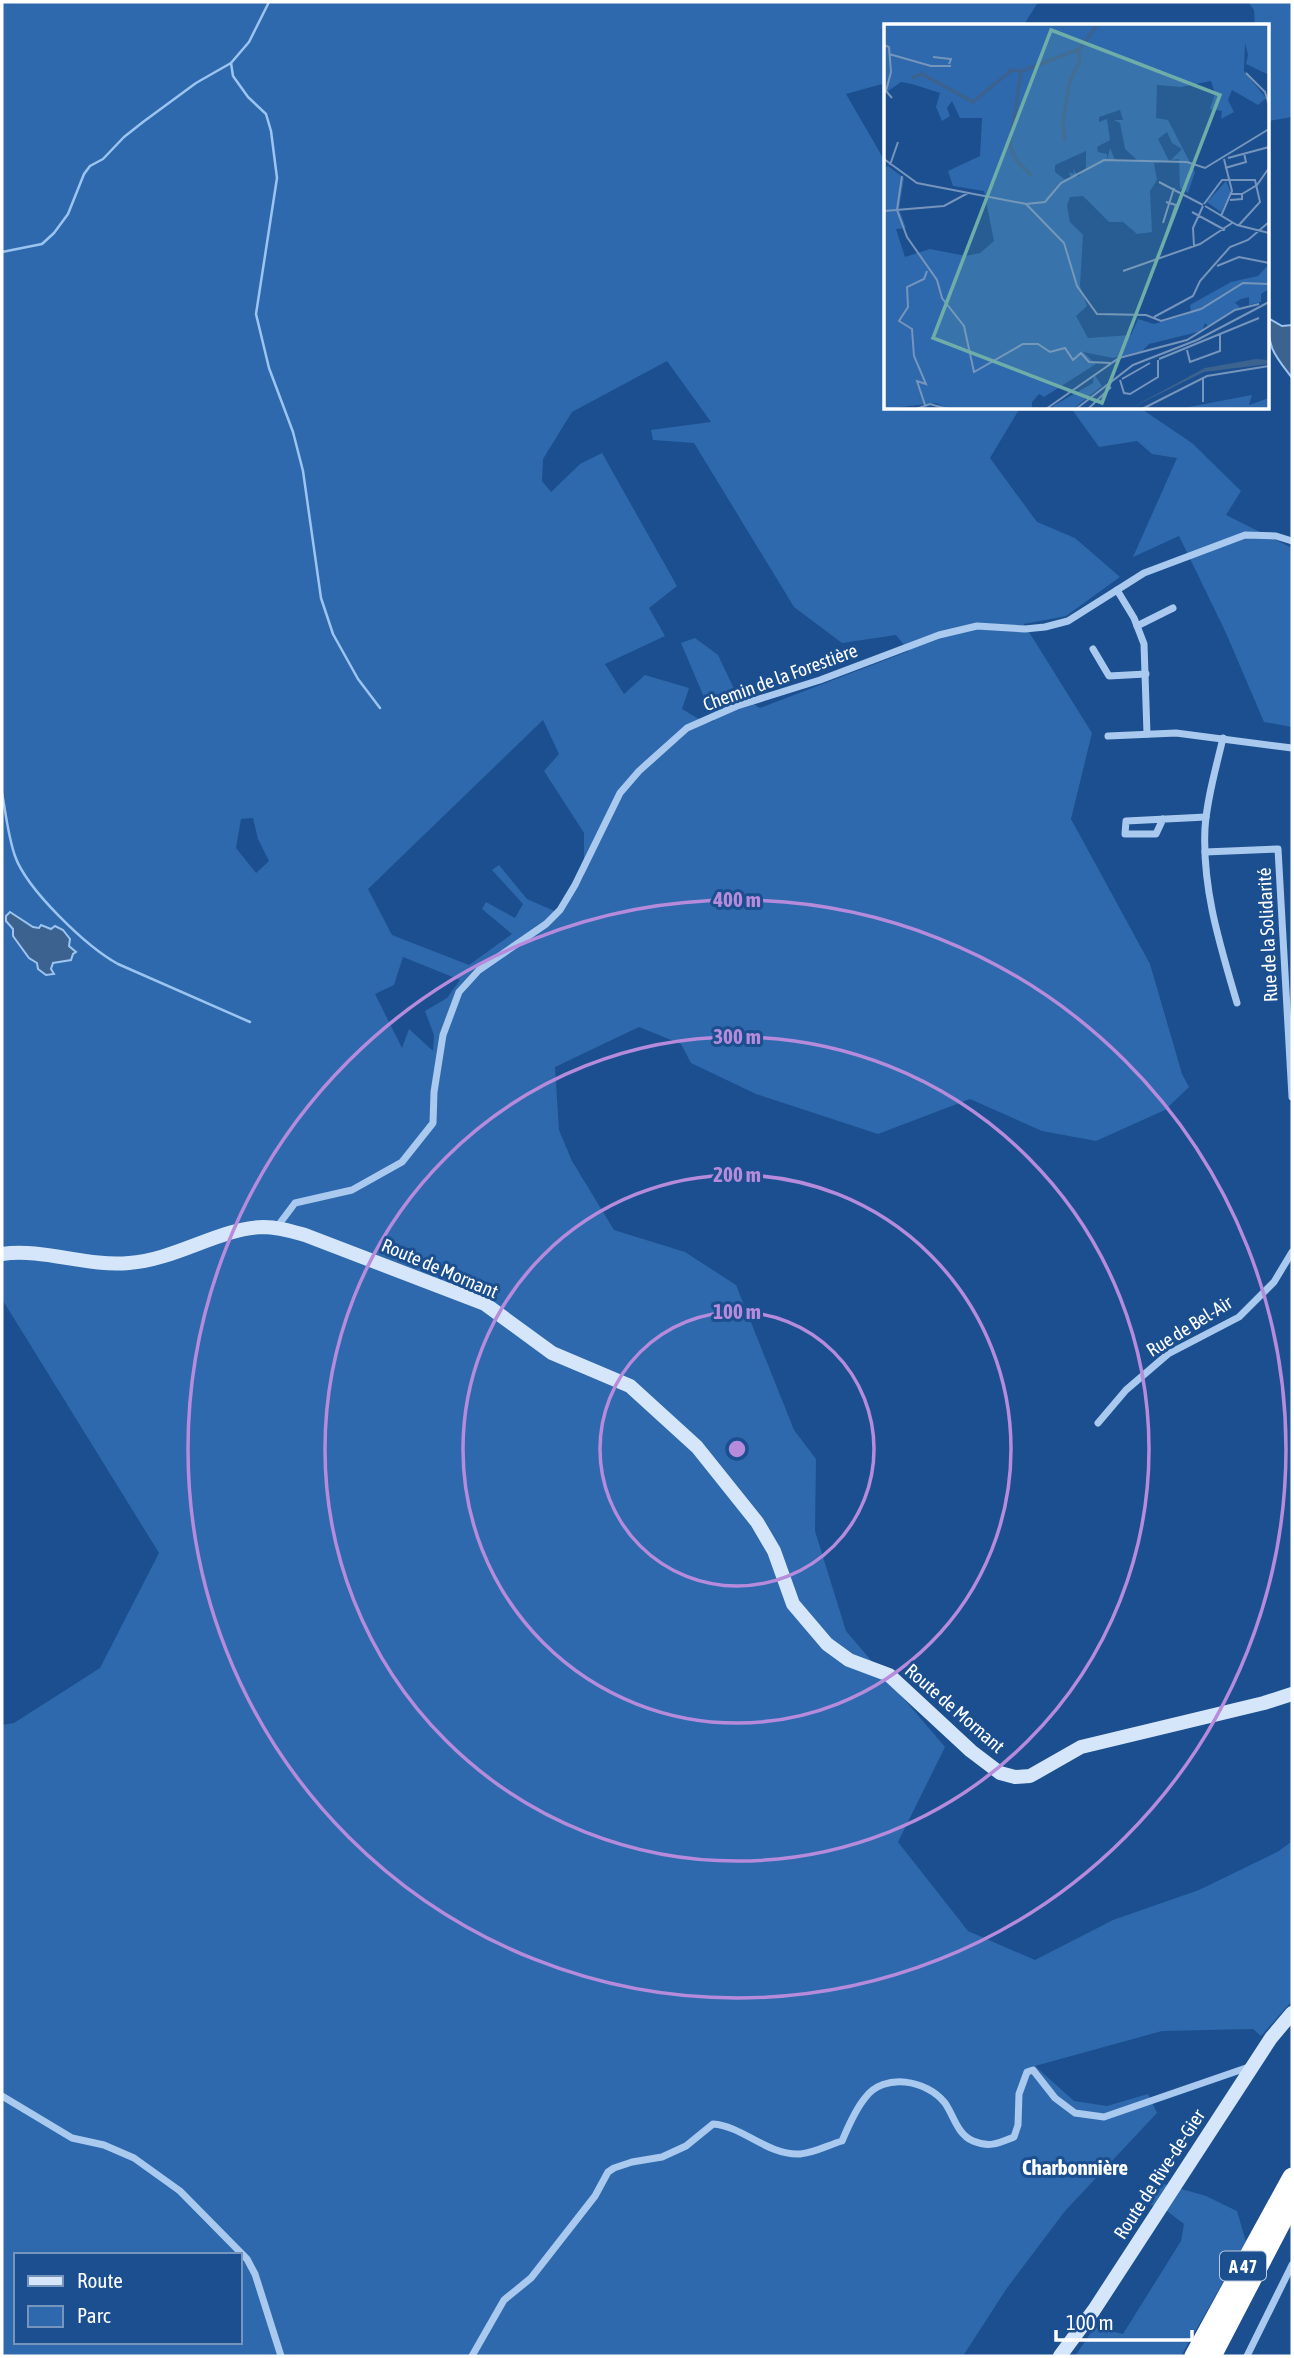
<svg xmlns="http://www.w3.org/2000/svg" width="1294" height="2358" font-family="'Asap Condensed',sans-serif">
	<rect width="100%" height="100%" fill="#1b4f8f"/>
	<g fill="#2e69ad" fill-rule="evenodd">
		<path d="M 2,2 L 1046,2 L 1037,4 L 1023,26 L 886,26 L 886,83 L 846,94 L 886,163 L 886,408 L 1020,408 L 990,458 L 1037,522 L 1075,538 L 1120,577 L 1066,616 L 1024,624 L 1092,733 L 1071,819 L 1150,964 L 1182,1074 L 1189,1087 L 1165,1110 L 1096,1141 L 1042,1131 L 970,1099 L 878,1134 L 756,1094 L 691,1063 L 681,1044 L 639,1027 L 555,1067 L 559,1130 L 572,1161 L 614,1230 L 685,1252 L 736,1285 L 794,1430 L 816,1459 L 815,1531 L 846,1631 L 945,1747 L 898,1842 L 968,1931 L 1035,1960 L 1113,1920 L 1199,1890 L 1279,1851 L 1292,1841 L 1292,2001 L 1261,2036 L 1253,2029 L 1162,2031 L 1035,2066 L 1074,2101 L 1107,2106 L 1148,2094 L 1157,2113 L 1065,2211 L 1007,2288 L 963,2356 L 2,2356 L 2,1725 L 14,1723 L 100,1668 L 159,1553 L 2,1299 ZM 667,361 L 711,422 L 651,430 L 653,440 L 694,443 L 794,607 L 842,643 L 896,635 L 909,651 L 760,708 L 736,693 L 718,655 L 695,638 L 681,643 L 714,721 L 706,723 L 682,709 L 689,688 L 645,675 L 624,694 L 605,664 L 665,636 L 649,608 L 677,586 L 602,453 L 580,464 L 551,492 L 542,481 L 543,459 L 572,412 ZM 543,720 L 559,754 L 544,771 L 584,833 L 584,876 L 561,914 L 527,899 L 499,865 L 492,870 L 523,904 L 515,918 L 486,902 L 482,909 L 512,934 L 469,965 L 392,935 L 368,889 ZM 253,818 L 258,839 L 269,861 L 256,873 L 236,848 L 241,819 ZM 17,915 L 20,920 L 33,927 L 46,926 L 51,929 L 69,946 L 65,961 L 53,963 L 51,969 L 29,958 L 13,936 ZM 403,957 L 460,980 L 447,998 L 425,1011 L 434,1035 L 433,1051 L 409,1029 L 402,1048 L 375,994 L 394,985 ZM 16,2255 L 240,2255 L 240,2342 L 16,2342 Z"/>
		<path d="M 1248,2 L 1292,2 L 1292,117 L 1268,121 L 1268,26 L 1255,26 L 1254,10 Z"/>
		<path d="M 1071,408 L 1140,408 L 1192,443 L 1241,491 L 1226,515 L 1292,548 L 1292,727 L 1264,722 L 1226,633 L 1179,536 L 1133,557 L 1177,458 L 1152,454 L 1137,441 L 1099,447 Z"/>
		<path d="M 1164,2184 L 1206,2196 L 1237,2211 L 1246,2242 L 1181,2356 L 1075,2356 L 1095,2327 L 1123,2334 L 1181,2241 L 1184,2224 L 1167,2211 L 1147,2203 Z"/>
	</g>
	<g fill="#3c6290" stroke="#9cc4f0" stroke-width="2">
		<path d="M 1268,318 L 1282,326 L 1292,325 L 1292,378 C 1274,354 1268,349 1268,318 Z"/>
		<path d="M 10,912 L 33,927 L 39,928 L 41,925 L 51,929 L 55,926 L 63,930 L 70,939 L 69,946 L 76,952 L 73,954 L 71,960 L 53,963 L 51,969 L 54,974 L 46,975 L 38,969 L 37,963 L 29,958 L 13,936 L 13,929 L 6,921 L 6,916 Z"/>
	</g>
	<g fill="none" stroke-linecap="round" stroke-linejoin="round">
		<g stroke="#9cc4f0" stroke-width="2.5">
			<path d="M 231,63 L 233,76 L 248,97 L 266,114 L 271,131 L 277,178 L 256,314 L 269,368 L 293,432 L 303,471 L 321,598 L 333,634 L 358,679 L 380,708"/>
			<path d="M 2,252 L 42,244 L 54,233 L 68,214 L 84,174 L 90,166 L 103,159 L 124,137 L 143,122 L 196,83 L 231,63 L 249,42 L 269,2"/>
			<path d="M 2,793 C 6,814 8,836 15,856 C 27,890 87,947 118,964 L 250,1022"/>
		</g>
		<g stroke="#a9c9ee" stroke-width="7">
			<path d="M 1117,590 L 1134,618 L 1144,644 L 1147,734"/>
			<path d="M 1137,626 L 1173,608"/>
			<path d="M 1093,649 L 1109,676 L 1146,674"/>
			<path d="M 1108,736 L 1176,733 L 1292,748"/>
			<path d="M 1223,738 C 1216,768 1207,798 1205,828 C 1202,889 1220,945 1237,1003"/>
			<path d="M 1163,819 L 1156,834 L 1125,834 L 1126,821 L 1206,817"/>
			<path d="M 1205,852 L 1278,849 L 1292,1097"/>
			<path d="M 277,1227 L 295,1203 L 352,1190 L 402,1162 L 433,1123 L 434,1092 L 443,1035 L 459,992 L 479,970 L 546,924 L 560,910 L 575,885 L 620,793 L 639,771 L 687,728 L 737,706 L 820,680 L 939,635 L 977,626 L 1025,629 L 1045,627 L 1068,621 L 1144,573 L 1245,535 L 1276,536 L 1292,541"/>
			<path d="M 1098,1423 L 1126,1390 L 1168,1354 L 1239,1317 L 1274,1282 L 1292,1252"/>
			<path d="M 2,2096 L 72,2138 L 104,2145 L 134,2158 L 180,2191 L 247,2259 L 255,2274 L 281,2356"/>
			<path d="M 472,2356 L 504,2300 L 531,2278 L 595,2196 L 608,2172 L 614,2168 L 632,2162 L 662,2157 L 686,2146 L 713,2124 C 743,2126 768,2156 800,2154 C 815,2153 828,2145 842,2141 C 848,2127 855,2110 865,2098 C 884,2072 927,2080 945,2103 C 954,2116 957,2134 973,2141 C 990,2148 999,2143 1014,2137 L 1018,2125 L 1019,2094 L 1027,2072 L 1033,2070 L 1055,2098 L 1075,2113 L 1104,2117 L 1249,2067"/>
			<path d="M 1247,2356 L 1292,2265"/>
		</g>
		<g stroke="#d6e6fa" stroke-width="14">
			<path d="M 2,1254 C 44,1248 86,1267 129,1263 C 175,1260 220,1228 263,1227 C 278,1227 291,1231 305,1235 L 485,1304 L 552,1353 L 630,1386 L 697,1447 L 757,1522 L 774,1551 L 793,1604 L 827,1644 L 849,1660 L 889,1675 L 971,1751 L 1000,1773 L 1015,1777 L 1030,1776 L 1081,1747 L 1264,1703 L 1292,1694"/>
			<path d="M 1060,2356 L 1094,2310 L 1271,2038 L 1292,2013"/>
		</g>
		<g stroke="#fff" stroke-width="19">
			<path d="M 1194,2356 L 1292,2177"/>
			<path d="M 1212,2356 L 1289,2208"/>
		</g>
	</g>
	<g fill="none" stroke="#b68bdc" stroke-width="3.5">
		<circle cx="737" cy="1449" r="137"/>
		<circle cx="737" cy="1449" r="274"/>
		<circle cx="737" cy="1449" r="412"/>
		<circle cx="737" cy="1449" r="549"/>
	</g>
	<g text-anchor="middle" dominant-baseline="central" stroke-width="6" stroke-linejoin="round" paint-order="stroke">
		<rect fill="#1b4f8f" stroke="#bbcadd" stroke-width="2" x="1220" y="2251.5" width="46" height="29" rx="5"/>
		<g font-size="18" font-weight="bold" fill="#fff">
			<text x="1243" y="2266">A 47</text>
		</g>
		<g font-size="19" fill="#fff" stroke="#1b4f8f">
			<text transform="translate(780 677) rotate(-20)">Chemin de la Forestière</text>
			<text transform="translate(1267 935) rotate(-93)">Rue de la Solidarité</text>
			<text transform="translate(440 1268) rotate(23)">Route de Mornant</text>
			<text transform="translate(1189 1326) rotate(-32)">Rue de Bel-Air</text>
			<text transform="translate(955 1708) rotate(41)">Route de Mornant</text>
			<text transform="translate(1159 2174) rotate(-57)">Route de Rive-de-Gier</text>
		</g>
		<g font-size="21" font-weight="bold" fill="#fff" stroke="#1b4f8f">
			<text x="1075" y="2167">Charbonnière</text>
		</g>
	</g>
	<g transform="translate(884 24)">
		<rect width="385" height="385" fill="#1b4f8f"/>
		<path d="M 0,0 L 385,0 L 385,51 L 362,40 L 364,31 L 361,19 L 360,47 L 382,74 L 374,81 L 348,66 L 344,76 L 350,88 L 337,95 L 338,87 L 326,85 L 331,70 L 327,57 L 297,63 L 273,61 L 272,94 L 284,96 L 311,148 L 304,169 L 296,164 L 295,135 L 287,136 L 298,125 L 288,119 L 283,108 L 274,115 L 285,137 L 270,139 L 273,156 L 266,167 L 268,208 L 253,210 L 239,198 L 225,198 L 199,172 L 186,173 L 183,182 L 186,198 L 199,211 L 196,262 L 203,282 L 192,292 L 204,314 L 247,311 L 254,295 L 270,300 L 298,292 L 307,288 L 306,281 L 347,258 L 374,252 L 385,240 L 385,265 L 377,270 L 377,278 L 365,281 L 365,273 L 357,275 L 351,279 L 356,283 L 324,302 L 321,299 L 318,307 L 265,320 L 258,327 L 229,334 L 199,328 L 212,340 L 160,373 L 155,370 L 148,378 L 148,385 L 65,385 L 52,379 L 0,385 L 0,144 L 4,142 L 20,154 L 15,185 L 22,204 L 12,205 L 21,233 L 46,225 L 82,232 L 96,229 L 110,217 L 100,167 L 69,162 L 64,147 L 96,132 L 98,94 L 76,94 L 68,77 L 63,84 L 66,92 L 58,97 L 52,83 L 56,69 L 28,60 L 17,58 L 0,70 ZM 236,86 L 239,96 L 230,96 L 236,99 L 241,125 L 253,136 L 231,136 L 226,124 L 223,136 L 223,130 L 214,128 L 213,123 L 226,116 L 223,95 L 215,98 L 215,93 ZM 202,127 L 202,144 L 194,153 L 189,144 L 190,150 L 185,148 L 187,154 L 180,155 L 171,148 L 171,141 ZM 342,157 L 347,169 L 337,188 L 323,178 ZM 210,350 L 218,362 L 189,385 L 171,385 L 169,382 L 209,359 ZM 368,371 L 365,381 L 385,374 L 385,385 L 294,385 Z" fill="#2e69ad" fill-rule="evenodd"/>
		<path d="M 372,335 L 385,336 L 385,340 L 320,348 L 245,385 L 321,344 Z" fill="#3c6290"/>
		<path fill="none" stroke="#3c6290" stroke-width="3.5" d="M 137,48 L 126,120 L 132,136 L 148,152M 28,54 L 38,50 L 89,78 L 128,46 L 138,47 L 196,25 L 214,0M 181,117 L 179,100 L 185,60 L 196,36 L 194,25"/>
		<path fill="none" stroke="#7695bc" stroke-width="2" d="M 0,21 L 5,23 L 7,48 L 2,67 L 8,74M 5,30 L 47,42 L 67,42M 49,33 L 67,35 L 65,40M 362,49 L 381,68 L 385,81M 344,134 L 385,123M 0,135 L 33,159 L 142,180 L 180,219 L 193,262 L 213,290 L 262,291 L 277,297 L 317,285 L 359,259 L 385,260M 6,141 L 14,118M 341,144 L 362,138 L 360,129M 275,158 L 319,181M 358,170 L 373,161 L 385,144M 346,176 L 358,175 L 358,170 L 347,170M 142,180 L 161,178 L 177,159 L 220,136 L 303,138 L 321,144 L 385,105M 320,180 L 338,156 L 371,156 L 376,178 L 355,201M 321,182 L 353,201 L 385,209M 13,186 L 23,213 L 53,256 L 58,274 L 80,302 L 90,348 L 139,320 L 154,320 L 166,328 L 181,324 L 189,336 L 197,329 L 205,338 L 227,339M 13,186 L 18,152M 0,187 L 60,182 L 84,169M 308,188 L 341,206M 337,192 L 348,167 L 340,135M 279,199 L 290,164M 281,213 L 292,181 L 282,178M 310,222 L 309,204 L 319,182M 333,242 L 355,233 L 385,239M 239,247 L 316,220 L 348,199M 270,293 L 309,272 L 316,257 L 346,223 L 364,216 L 385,198M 303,326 L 306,338 L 336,327 L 336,310M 275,335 L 375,294M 238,355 L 266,339M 236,356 L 240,369 L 246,370 L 274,353 L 274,336M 319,378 L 319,353M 41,381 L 33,357 L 42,360 L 30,332 L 28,305 L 15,297 L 24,283 L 23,263 L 40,255 L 43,247M 32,385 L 46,380 L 64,385M 162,385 L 235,334 L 303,316 L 351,286 L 375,280M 192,385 L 249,341 L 313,316 L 385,278M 204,385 L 227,363M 258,385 L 323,352 L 385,342"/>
		<path fill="#6fada8" fill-opacity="0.15" stroke="#6fada8" stroke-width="3.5" d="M 167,6 L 336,71 L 218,379 L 49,314 Z"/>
		<rect width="385" height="385" fill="none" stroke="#fff" stroke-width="3.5"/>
	</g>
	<circle cx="737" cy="1449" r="10" fill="#b68bdc" stroke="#1b4f8f" stroke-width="3.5"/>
	<g font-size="21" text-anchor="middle" font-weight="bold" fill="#b68bdc" stroke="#1b4f8f" stroke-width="6" stroke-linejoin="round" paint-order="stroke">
		<text x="737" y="907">400 m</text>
		<text x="737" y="1044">300 m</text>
		<text x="737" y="1182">200 m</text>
		<text x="737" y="1319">100 m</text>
	</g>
	<rect width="1294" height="2358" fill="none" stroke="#ffffff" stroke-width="7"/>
	<rect x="14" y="2253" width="228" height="91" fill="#1b4f8f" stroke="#7695bc" stroke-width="2"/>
	<rect x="28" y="2276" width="35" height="10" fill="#d6e6fa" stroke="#7695bc" stroke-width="2"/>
	<text x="77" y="2288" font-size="21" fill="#ffffff">Route</text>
	<rect x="28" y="2306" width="35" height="21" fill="#2e69ad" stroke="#7695bc" stroke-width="2"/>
	<text x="77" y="2323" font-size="21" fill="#ffffff">Parc</text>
	<path d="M1056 2330v10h136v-10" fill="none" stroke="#ffffff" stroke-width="3.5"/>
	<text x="1066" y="2330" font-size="21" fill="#ffffff" stroke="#1b4f8f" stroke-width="5" paint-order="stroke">100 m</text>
</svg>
